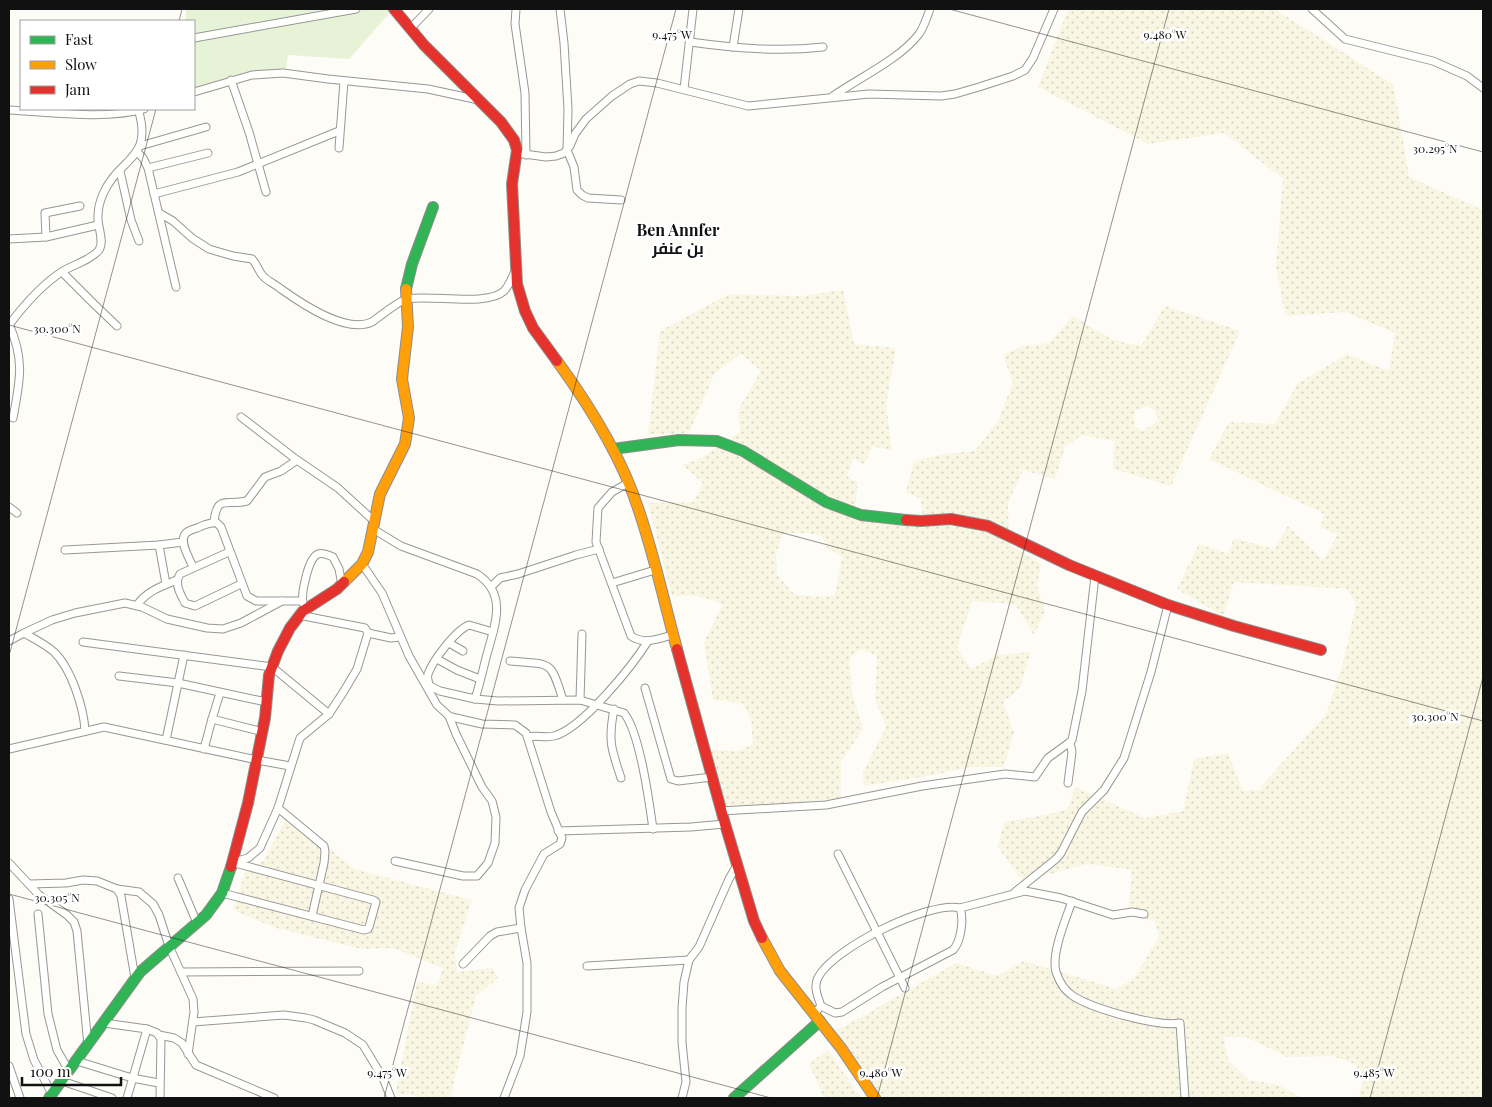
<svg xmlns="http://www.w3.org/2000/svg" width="1492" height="1107" font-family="'Playfair Display',Cairo,serif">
	<defs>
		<pattern id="farmland-dots" width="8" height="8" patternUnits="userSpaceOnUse" patternTransform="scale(1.25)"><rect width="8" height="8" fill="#f9f7e4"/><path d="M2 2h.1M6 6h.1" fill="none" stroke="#d4d3c3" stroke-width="1.8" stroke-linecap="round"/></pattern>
	</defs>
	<rect width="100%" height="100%" fill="#fdfcf7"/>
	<g fill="url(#farmland-dots)" fill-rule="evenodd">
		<path d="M 1068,9 L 1275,9 L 1394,85 L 1409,177 L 1483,210 L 1483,1098 L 1358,1098 L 1364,1079 L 1355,1064 L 1332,1056 L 1287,1057 L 1246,1037 L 1224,1037 L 1228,1060 L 1249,1080 L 1279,1085 L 1301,1098 L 879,1098 L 834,1030 L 845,1026 L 956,963 L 998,976 L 1024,961 L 1117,989 L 1134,978 L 1159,937 L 1155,922 L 1128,913 L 1132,870 L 1088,864 L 1022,881 L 998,847 L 1004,822 L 1045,815 L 1068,809 L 1075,787 L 1145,818 L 1183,811 L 1194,759 L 1228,753 L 1243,791 L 1258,790 L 1326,714 L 1343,663 L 1356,604 L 1347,589 L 1234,582 L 1223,616 L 1177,589 L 1199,544 L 1228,554 L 1234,538 L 1274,549 L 1288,526 L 1323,560 L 1338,534 L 1320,528 L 1324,514 L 1209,459 L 1229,422 L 1275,424 L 1297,384 L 1347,354 L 1389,371 L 1395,333 L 1345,312 L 1285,316 L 1276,265 L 1283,179 L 1224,133 L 1148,144 L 1038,87 Z"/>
		<path d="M 843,290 L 854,344 L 896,348 L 886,405 L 892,451 L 873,446 L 864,464 L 853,459 L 847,476 L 858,483 L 855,510 L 923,519 L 921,499 L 906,492 L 914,461 L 945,454 L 975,451 L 998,421 L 1013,383 L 1003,355 L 1023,346 L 1049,343 L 1073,316 L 1113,340 L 1141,346 L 1165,306 L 1240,331 L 1171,486 L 1113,469 L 1114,441 L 1082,435 L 1065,447 L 1055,479 L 1023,470 L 1008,503 L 1009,544 L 1041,564 L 1037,586 L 1045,612 L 1034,635 L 1015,604 L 972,601 L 957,648 L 971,669 L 997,655 L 1031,652 L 1020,688 L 1003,702 L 1014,732 L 1004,767 L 969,767 L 934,775 L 864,786 L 863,773 L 886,727 L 875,700 L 877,656 L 861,649 L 850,658 L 852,693 L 863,729 L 841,762 L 841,798 L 728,810 L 710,750 L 739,751 L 753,744 L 751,719 L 742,703 L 713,700 L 704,642 L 723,604 L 697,596 L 672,596 L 648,503 L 693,502 L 703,483 L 683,465 L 701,458 L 740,432 L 738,410 L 761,371 L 741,354 L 715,373 L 689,433 L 648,435 L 660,331 L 729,294 L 801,296 ZM 1148,406 L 1154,411 L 1159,420 L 1143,431 L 1135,427 L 1134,411 ZM 783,533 L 808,533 L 822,536 L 827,547 L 842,558 L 835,596 L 821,597 L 794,594 L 777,575 L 776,554 Z"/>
		<path d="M 289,814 L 354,869 L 472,900 L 455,953 L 457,972 L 492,968 L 498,978 L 476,996 L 450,1098 L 426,1098 L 396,1093 L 417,981 L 437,986 L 443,968 L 393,948 L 361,949 L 276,928 L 233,910 L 245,872 L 263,861 Z"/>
		<path d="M 828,1050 L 861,1098 L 824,1098 L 809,1064 Z"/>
	</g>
	<path fill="#e7f3d7" d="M 186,9 L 393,9 L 349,59 L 288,55 L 286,69 L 239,76 L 194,90 L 194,21 L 186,21 Z"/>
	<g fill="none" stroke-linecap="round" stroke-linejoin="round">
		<defs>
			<g id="street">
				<path d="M 516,9 L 515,24 L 525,93 L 526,155"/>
				<path d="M 560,9 L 564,43 L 568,109 L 567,150 L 574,167 L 577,190 L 582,195 L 588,198 L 621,200"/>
				<path d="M 1312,9 L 1345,39 L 1433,61 L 1467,76 L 1483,88"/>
				<path d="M 410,29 L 429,9"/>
				<path d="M 194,38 L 356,9"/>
				<path d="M 690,42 C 734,48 778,52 823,47"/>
				<path d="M 733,47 L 739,9"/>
				<path d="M 231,80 L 249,132 L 266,192"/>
				<path d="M 684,89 L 693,9"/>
				<path d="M 194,92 L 252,75 L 283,73 L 328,79 L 428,89 L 479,100"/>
				<path d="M 833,96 C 859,78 900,59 919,34 C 924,27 927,17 930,9"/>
				<path d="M 9,110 C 49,112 106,120 144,109"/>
				<path d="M 140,146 L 206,127"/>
				<path d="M 339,148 L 344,81"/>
				<path d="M 137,152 L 143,158 L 148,168 L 176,287"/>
				<path d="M 517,153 L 546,157 L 556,156 L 564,153 L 570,146 L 575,134 L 586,119 L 612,96 L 630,84 L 639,81 L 657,83 L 748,106 L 869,94 L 941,96 L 955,94 L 979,87 L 1013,76 L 1025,70 L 1033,58 L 1054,9"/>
				<path d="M 148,168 L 208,153"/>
				<path d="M 120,171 L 131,220 L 139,241"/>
				<path d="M 154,194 L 238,172 L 339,131"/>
				<path d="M 159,213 L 173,221 L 192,238 L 209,249 L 233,256 L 252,259 C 257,264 258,270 262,275 C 267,281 275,284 281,289 C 302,304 346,334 372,322 C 379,317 400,300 407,299 C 430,294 487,307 504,291 C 509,286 512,278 515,271"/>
				<path d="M 46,237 L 45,213 L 80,206"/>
				<path d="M 9,239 L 46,237 L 98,225"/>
				<path d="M 62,272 L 94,304 L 117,326"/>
				<path d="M 9,324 C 25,361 20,380 13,418"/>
				<path d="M 9,325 C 24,305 41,285 63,271 C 73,265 91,260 99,250 C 105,241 97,226 98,216 C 98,208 100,201 103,194 C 119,157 154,160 138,109"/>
				<path d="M 241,417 L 297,460 L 338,488 L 374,521"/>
				<path d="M 628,483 L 612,492 L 598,508 L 596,542 L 631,636 C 644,645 658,639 672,635"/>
				<path d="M 9,507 L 17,513"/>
				<path d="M 214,522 C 217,494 226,506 247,501 L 265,477 L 281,471 L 297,460"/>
				<path d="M 373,529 L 401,546 L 477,574 C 508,594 495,625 487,654 C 483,669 480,684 475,699"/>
				<path d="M 159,545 L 166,584"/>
				<path d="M 65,550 L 159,545 L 183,542"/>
				<path d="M 229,552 L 180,574 C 174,584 180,593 185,603 L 195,606 L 241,584"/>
				<path d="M 362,564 L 382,593 L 409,656 L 437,705 L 449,716 L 456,718 L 482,724 L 515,725 L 526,733 L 551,812 L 562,838 L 560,844 L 544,854 L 525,890 L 519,908 L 521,928 L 527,963 L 527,1012 L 520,1056 L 504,1098"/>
				<path d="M 193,567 C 190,559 178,541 186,533 C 189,530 194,529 197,528 C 204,525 210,522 217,523 L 221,527 L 247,596 L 256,601 L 302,601"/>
				<path d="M 612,583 L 655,570"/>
				<path d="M 491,587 L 500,578 L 518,574 L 576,555 L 599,549"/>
				<path d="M 303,603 C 301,594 308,558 318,554 C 323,552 328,555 333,557 L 339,569 L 342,585"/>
				<path d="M 137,605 C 147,591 162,586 177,580"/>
				<path d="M 493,632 L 469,625 C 456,630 433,660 428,674 C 427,678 428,682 430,686 L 440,691 L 475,699 L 498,701 L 580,700 L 624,713 C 640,733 649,801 653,829"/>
				<path d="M 24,633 L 52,620 L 75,613 L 125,603 L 142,607 L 167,619 L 207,628 L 223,629 L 241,623 L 282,601"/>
				<path d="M 368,633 L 391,638 L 400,637"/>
				<path d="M 9,641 L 24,633 C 34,639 45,644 54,652 C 71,668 84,708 85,731"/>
				<path d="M 83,642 L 272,667 L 329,714"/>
				<path d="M 449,643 L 463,651"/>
				<path d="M 437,659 L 457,670 L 480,679"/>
				<path d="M 510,661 C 551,665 550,658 563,700"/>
				<path d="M 119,676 L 178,683 L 266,702"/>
				<path d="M 645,688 L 671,779 L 678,781 L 712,777"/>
				<path d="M 580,700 L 582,634"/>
				<path d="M 614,709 C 608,741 611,748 621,778"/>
				<path d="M 212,719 L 220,693"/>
				<path d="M 528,737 C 536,735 546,738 554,736 C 582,729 633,665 648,641"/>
				<path d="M 166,740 L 184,655"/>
				<path d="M 9,749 L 104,727 L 257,760 L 290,766"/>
				<path d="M 204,749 L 212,719 L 263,732"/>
				<path d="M 1068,783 L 1072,752 L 1070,742"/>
				<path d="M 278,808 L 324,846 L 325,852 L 324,863 L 312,916"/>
				<path d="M 721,811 L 826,805 L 922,786 L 1005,774 L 1035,777 L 1048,758 L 1070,742 L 1072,740 L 1082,691 L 1095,576"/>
				<path d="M 558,831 L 691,827 L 725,824"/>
				<path d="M 838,854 L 905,988"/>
				<path d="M 395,861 L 463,876 L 477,876 L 488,863 L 495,843 L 496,817 L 492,801 L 482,787 L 456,734 L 449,716"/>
				<path d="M 233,862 L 248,858 L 260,848 L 278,808 L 300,738 L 329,714 L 344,691 L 357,669 L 368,633 L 365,628 L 299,615"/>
				<path d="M 9,863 L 39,895 L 67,915 L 74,922 L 77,931 L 88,1045"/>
				<path d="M 178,878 L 197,923"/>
				<path d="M 30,884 L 66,883 L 83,880 L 97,881 L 117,889 L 121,896 L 135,978"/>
				<path d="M 117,889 L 139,892 L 153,904 L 159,915 L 169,946 L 193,999 L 194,1012 L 188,1054"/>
				<path d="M 1015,892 L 1056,859 L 1061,853 L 1082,812 L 1104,790 L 1124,758 L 1151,672 L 1168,605"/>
				<path d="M 222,893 L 364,930 L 368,929 L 369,927 L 376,902 L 373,900 L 235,863"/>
				<path d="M 9,899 L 26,1034 L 34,1060 L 52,1094"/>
				<path d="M 1072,901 C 1066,919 1051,953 1056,972 C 1059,981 1065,991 1073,996 C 1093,1009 1157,1027 1180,1023 L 1185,1098"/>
				<path d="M 960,908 L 1025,891 L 1061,898 L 1113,915 L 1132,912 L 1144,914"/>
				<path d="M 38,914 L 48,1014 L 57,1050 L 69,1071"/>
				<path d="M 463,964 L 490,936 L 497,932 L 521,928"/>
				<path d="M 587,966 L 689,960"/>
				<path d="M 181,972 L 359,971"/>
				<path d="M 814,1014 L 821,1006 C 818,997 814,989 817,980 C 828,950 930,900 960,908 C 964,919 961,942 953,950 L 882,987 L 842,1012 L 835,1013 L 821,1006"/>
				<path d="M 193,1022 L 284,1015 L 306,1018 L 314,1020 L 345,1033 L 363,1045 L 383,1078 L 391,1098"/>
				<path d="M 104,1023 L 147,1029 L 127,1098"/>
				<path d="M 147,1029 L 157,1033 L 161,1039 L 160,1098"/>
				<path d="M 159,1035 L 174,1038 L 182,1043 L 196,1065 L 274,1098"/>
				<path d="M 77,1061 L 132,1078 L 159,1083"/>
				<path d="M 9,1066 L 20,1098"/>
				<path d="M 62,1081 L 112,1098"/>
				<path d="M 682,1098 L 686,1082 L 682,1042 L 682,1008 L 684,982 L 689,960 L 699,947 L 729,879 L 737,865"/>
			</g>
			<g id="fast">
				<path d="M 406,289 L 412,264 L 433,207"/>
				<path d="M 613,449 L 679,440 L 717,441 L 743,451 L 826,502 L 861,515 L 906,520"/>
				<path d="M 49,1098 L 140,972 L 206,915 L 222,893 L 231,867"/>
				<path d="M 734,1098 L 820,1021"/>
			</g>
			<g id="slow">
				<path d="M 557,361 C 589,405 621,455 638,508 C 654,554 664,602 677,649"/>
				<path d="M 344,582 L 362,564 L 368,552 L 380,494 L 405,444 L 409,418 L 402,379 L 408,327 L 406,289"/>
				<path d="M 762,938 L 780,971 L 841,1048 L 875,1098"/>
			</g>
			<g id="jam">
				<path d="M 394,9 L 424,45 L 501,122 L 514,140 L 517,150 L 512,184 L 517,284 L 525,311 L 533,328 L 557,361"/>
				<path d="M 906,520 L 921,521 L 951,519 L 988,526 L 1069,565 L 1168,605 L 1234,626 L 1321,650"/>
				<path d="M 677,649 L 725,824 L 754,921 L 762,938"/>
				<path d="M 231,867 L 248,803 L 265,718 L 269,675 L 278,651 L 290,628 L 303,611 L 337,589 L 344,582"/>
			</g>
		</defs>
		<use href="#street" stroke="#979795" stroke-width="9"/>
		<use href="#fast" stroke="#8e8d8b" stroke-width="12"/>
		<use href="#slow" stroke="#8e8d8b" stroke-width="12"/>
		<use href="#jam" stroke="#8e8d8b" stroke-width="12"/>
		<use href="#street" stroke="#fffffe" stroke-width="7"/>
		<use href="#fast" stroke="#30b455" stroke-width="10"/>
		<use href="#slow" stroke="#ff9f0a" stroke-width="10"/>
		<use href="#jam" stroke="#e5322d" stroke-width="10"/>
	</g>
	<path fill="none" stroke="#111" stroke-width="1" stroke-opacity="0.45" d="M 949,9 L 1483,152M 179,21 L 182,9M 9,325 L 1483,721M 9,656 L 156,109M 9,894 L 771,1098M 384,1098 L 676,9M 877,1098 L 1169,9M 1370,1098 L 1483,677"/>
	<g text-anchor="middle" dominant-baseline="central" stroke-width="5" stroke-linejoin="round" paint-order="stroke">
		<g font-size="16" font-weight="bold" fill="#111" stroke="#fff">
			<text x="678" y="229">Ben Annfer<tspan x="678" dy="18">بن عنفر</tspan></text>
		</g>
	</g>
	<g font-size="12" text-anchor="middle" fill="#111" stroke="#fff" stroke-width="5" stroke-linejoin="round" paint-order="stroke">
		<text x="672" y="39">9.475°W</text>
		<text x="1165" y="39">9.480°W</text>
		<text x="1435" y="153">30.295°N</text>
		<text x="57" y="333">30.300°N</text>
		<text x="1435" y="721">30.300°N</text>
		<text x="57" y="902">30.305°N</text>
		<text x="387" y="1077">9.475°W</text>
		<text x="881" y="1077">9.480°W</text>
		<text x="1374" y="1077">9.485°W</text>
	</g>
	<rect width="1492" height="1107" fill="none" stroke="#111111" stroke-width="20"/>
	<rect x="20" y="20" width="175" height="90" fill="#ffffff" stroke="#a0a0a0"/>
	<rect x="30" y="36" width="25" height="8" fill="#30b455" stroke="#a0a0a0"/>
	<text x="65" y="45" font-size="15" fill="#111111">Fast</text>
	<rect x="30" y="61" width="25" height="8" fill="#ff9f0a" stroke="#a0a0a0"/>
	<text x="65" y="70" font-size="15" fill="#111111">Slow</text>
	<rect x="30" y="86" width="25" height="8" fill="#e5322d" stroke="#a0a0a0"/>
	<text x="65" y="95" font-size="15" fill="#111111">Jam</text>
	<path d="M22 1077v8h99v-8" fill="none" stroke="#111111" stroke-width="2.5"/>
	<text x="30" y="1077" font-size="15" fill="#111111" stroke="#ffffff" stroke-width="4" paint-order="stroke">100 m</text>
</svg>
